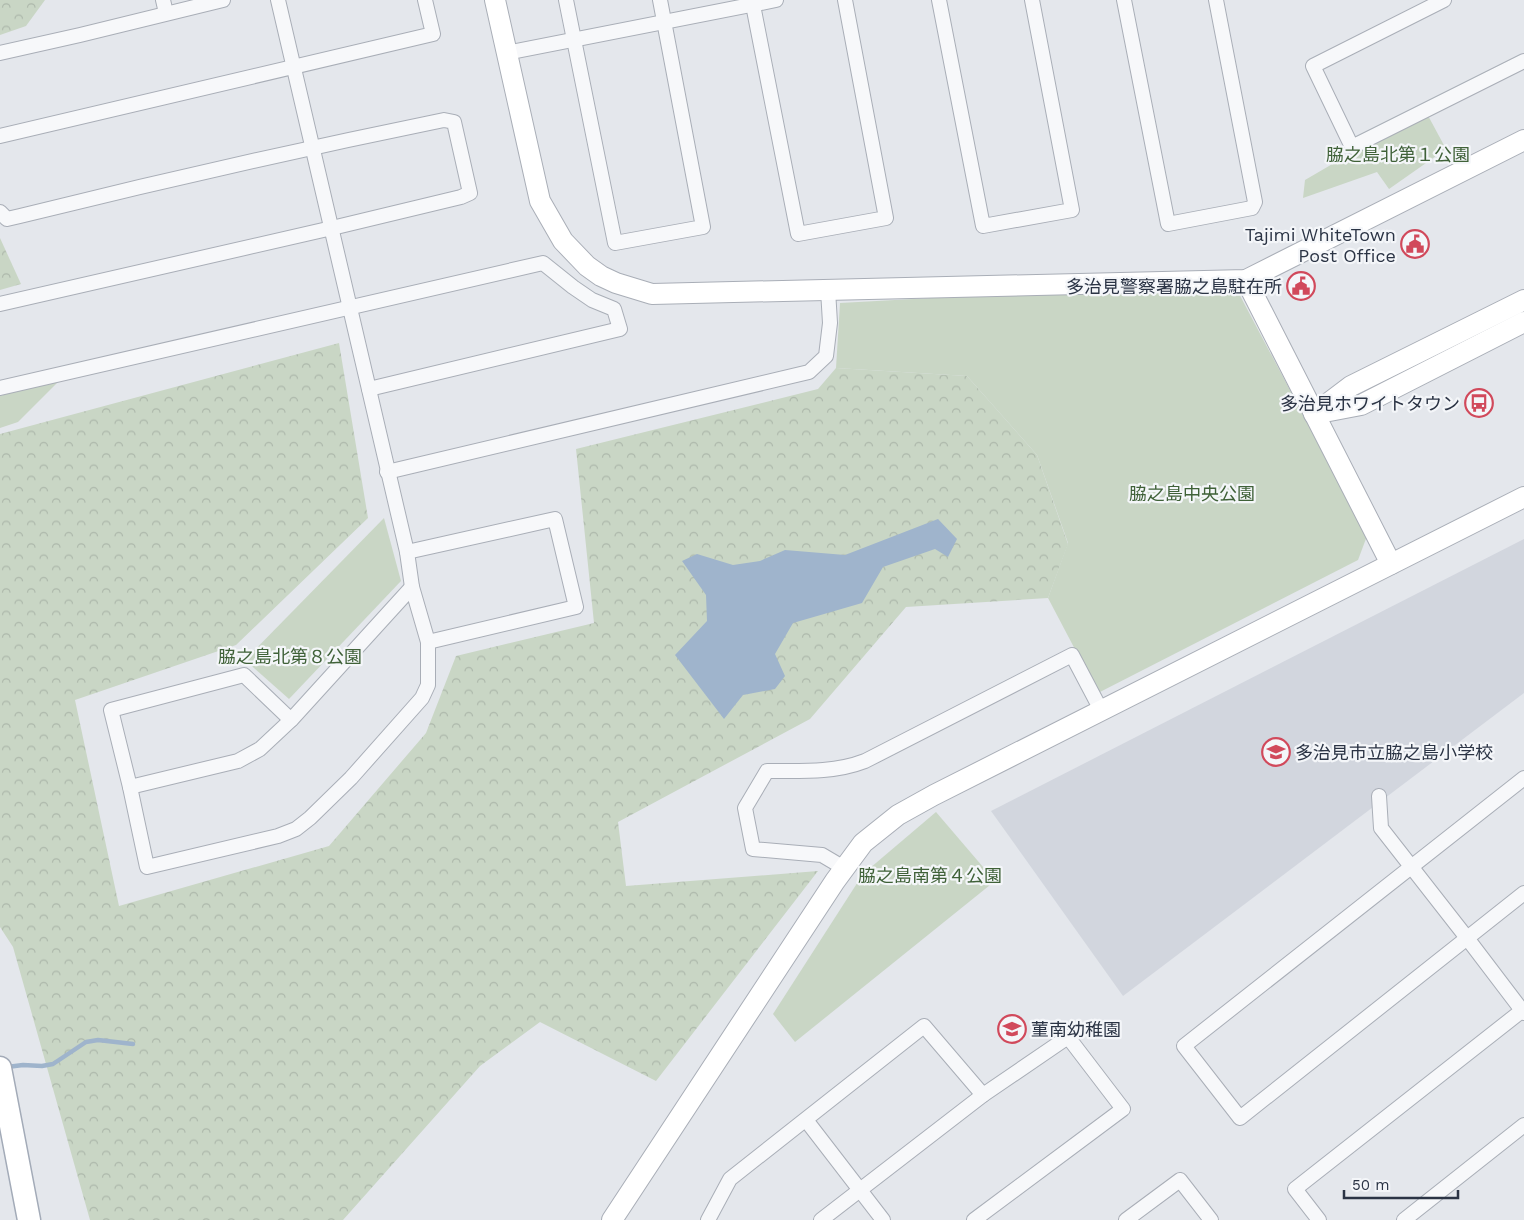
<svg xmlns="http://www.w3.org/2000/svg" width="1524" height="1220" font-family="'Work Sans','Noto Sans JP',sans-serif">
	<defs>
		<pattern id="forest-crowns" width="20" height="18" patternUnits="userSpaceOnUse" patternTransform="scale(1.25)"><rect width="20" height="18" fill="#c9d6c5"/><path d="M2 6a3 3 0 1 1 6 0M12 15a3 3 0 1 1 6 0" fill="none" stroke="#adb8ab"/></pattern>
	</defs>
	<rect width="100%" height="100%" fill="#e4e7ec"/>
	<path fill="#d2d6de" d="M 1524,539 L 1524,693 L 1123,996 L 991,811 Z"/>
	<g fill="url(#forest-crowns)">
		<path d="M 0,0 L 45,0 L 26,26 L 0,35 Z"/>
		<path d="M 0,238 L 21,284 L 0,290 Z"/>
		<path d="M 339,343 L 368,518 L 236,645 L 75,700 L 119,906 L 329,846 L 426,733 L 456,656 L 594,623 L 576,449 L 818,389 L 836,368 L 967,376 L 1037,455 L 1068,544 L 1048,598 L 906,607 L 810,719 L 618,822 L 626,886 L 818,871 L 656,1081 L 540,1022 L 480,1066 L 343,1220 L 90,1220 L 13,947 L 0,927 L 0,434 Z"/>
	</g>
	<g fill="#c9d6c5">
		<path d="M 1425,110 L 1446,149 L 1389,189 L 1377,172 L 1303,198 L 1305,180 Z"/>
		<path d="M 1223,282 L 1236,288 L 1367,536 L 1358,560 L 1098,693 L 1048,598 L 1068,543 L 1037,455 L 967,376 L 836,368 L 840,303 Z"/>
		<path d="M 63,377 L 18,422 L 0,428 L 0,396 Z"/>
		<path d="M 384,518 L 401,581 L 289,699 L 245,660 Z"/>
		<path d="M 936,812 L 995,881 L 795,1042 L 773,1014 L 863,874 Z"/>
	</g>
	<path fill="#9fb4cc" d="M 938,519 L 957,539 L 948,557 L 935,549 L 883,567 L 862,603 L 793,623 L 775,654 L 785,676 L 775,689 L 743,695 L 724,719 L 675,655 L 707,621 L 706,595 L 682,561 L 697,554 L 733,565 L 760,561 L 785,550 L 845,555 Z"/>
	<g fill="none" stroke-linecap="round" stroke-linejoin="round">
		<path stroke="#9fb4cc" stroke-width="4.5" d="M 7,1067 L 23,1065 L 42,1066 L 53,1064 L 86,1042 L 98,1040 L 133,1044"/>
		<defs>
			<g id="street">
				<path d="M 163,0 L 166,13"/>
				<path d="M 278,0 L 407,552 L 412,587"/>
				<path d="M 566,0 L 615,243 L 703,227 L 660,0"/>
				<path d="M 752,0 L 798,234 L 886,218 L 845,0"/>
				<path d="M 939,0 L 983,226 L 1072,210 L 1032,0"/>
				<path d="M 1124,0 L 1168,224 L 1252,208 L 1255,202 L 1216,0"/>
				<path d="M 1444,0 L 1313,66 L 1352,147 L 1524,61"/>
				<path d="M 0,53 L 80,35 L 223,0"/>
				<path d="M 506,53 L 776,0"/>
				<path d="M 0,136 C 145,103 289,67 433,34 L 425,0"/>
				<path d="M 0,212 L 7,219 L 20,216 C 161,181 302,149 444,120 L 454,122 L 470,193 L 461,197 L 332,228 L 0,304"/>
				<path d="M 0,388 L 543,263 L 573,287 L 592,300 L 614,309 L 620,329 L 369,389"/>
				<path d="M 387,472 C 528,438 669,406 809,372 L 826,356 L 830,323 L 828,290"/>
				<path d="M 407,552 L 555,519 L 576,607 L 428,642"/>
				<path d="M 412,587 L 428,642 L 428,685 L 422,698 L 351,778 L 310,818 L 296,829 L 278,836 L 147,867 L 130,787 L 111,710 L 244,675 L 291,720 Z"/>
				<path d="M 1524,778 L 1184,1046 L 1240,1118 L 1524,893"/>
				<path d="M 130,787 L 238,761 L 260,749 L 291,720"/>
				<path d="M 1379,796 L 1381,828 L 1467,938 L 1524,1013"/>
				<path d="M 844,868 L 822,855 L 753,849 L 745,808 L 767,771 C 801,771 834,773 865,761 L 1072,655 L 1101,710"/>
				<path d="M 806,1120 L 883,1220"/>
				<path d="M 708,1220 L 730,1179 L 924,1026 L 983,1095"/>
				<path d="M 821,1220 L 983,1095 L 1068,1037 L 1123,1109 L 974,1220"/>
				<path d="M 1126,1220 L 1180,1180 L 1211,1220"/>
				<path d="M 1319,1220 L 1295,1189 L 1524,1009"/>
				<path d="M 1404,1220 L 1524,1125"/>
			</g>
			<g id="secondary">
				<path d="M 495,0 L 540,201 L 563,241 L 587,266 L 601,276 L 616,283 L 652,294 L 1246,280 L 1524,140"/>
				<path d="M 1246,280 L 1391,564"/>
				<path d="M 1319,413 L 1361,405 L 1524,322"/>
				<path d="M 1314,414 L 1351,386 L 1524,300"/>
				<path d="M 612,1220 L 835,881 L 863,843 L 898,815 L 934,795 L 1524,497"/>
			</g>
			<path id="primary" d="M 0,1068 L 29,1220"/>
		</defs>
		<use href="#street" stroke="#a9aeb7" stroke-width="16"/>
		<use href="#secondary" stroke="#a9aeb7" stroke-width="22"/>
		<use href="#primary" stroke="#a3abb8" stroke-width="25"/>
		<use href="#street" stroke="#f7f8fa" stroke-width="14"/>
		<use href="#secondary" stroke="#fff" stroke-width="20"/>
		<use href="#primary" stroke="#fff" stroke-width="22"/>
	</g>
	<defs>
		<symbol id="civic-ring" viewBox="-11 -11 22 22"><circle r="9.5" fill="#f4f6f9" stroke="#d1495b" stroke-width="1.5"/><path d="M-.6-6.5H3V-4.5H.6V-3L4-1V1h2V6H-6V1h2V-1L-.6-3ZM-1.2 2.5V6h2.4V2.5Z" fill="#d1495b"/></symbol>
		<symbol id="bus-ring" viewBox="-11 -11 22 22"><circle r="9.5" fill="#f4f6f9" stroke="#d1495b" stroke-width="1.5"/><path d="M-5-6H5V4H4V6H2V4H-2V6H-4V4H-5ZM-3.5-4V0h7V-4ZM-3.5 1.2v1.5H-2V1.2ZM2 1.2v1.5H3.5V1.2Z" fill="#d1495b"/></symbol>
		<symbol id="school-ring" viewBox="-11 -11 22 22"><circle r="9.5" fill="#f4f6f9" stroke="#d1495b" stroke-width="1.5"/><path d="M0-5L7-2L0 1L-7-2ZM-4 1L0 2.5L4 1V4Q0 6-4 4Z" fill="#d1495b"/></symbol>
	</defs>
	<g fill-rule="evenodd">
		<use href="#civic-ring" x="1399" y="228" width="32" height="32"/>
		<use href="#civic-ring" x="1285" y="270" width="32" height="32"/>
		<use href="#bus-ring" x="1463" y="387" width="32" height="32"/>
		<use href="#school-ring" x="1260" y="736" width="32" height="32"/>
		<use href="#school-ring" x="996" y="1013" width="32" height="32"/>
	</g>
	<g text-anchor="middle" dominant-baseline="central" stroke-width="4.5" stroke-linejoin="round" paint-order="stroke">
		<g font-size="18" fill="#3f6138" stroke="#f4f6f9">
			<text x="1398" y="154">脇之島北第１公園</text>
			<text x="1192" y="493">脇之島中央公園</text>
			<text x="290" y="656">脇之島北第８公園</text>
			<text x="930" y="875">脇之島南第４公園</text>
		</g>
		<g font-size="18" fill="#2b3445" stroke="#f4f6f9" text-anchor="end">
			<text x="1396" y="234">Tajimi WhiteTown<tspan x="1396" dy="21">Post Office</tspan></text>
			<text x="1282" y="286">多治見警察署脇之島駐在所</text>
			<text x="1460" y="403">多治見ホワイトタウン</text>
			<text x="1295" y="752" text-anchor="start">多治見市立脇之島小学校</text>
			<text x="1031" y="1029" text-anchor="start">菫南幼稚園</text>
		</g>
	</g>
	<path d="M1344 1190v8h114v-8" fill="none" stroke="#2b3445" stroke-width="2.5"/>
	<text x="1352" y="1190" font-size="15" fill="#2b3445" stroke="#f4f6f9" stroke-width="4" paint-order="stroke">50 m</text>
</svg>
